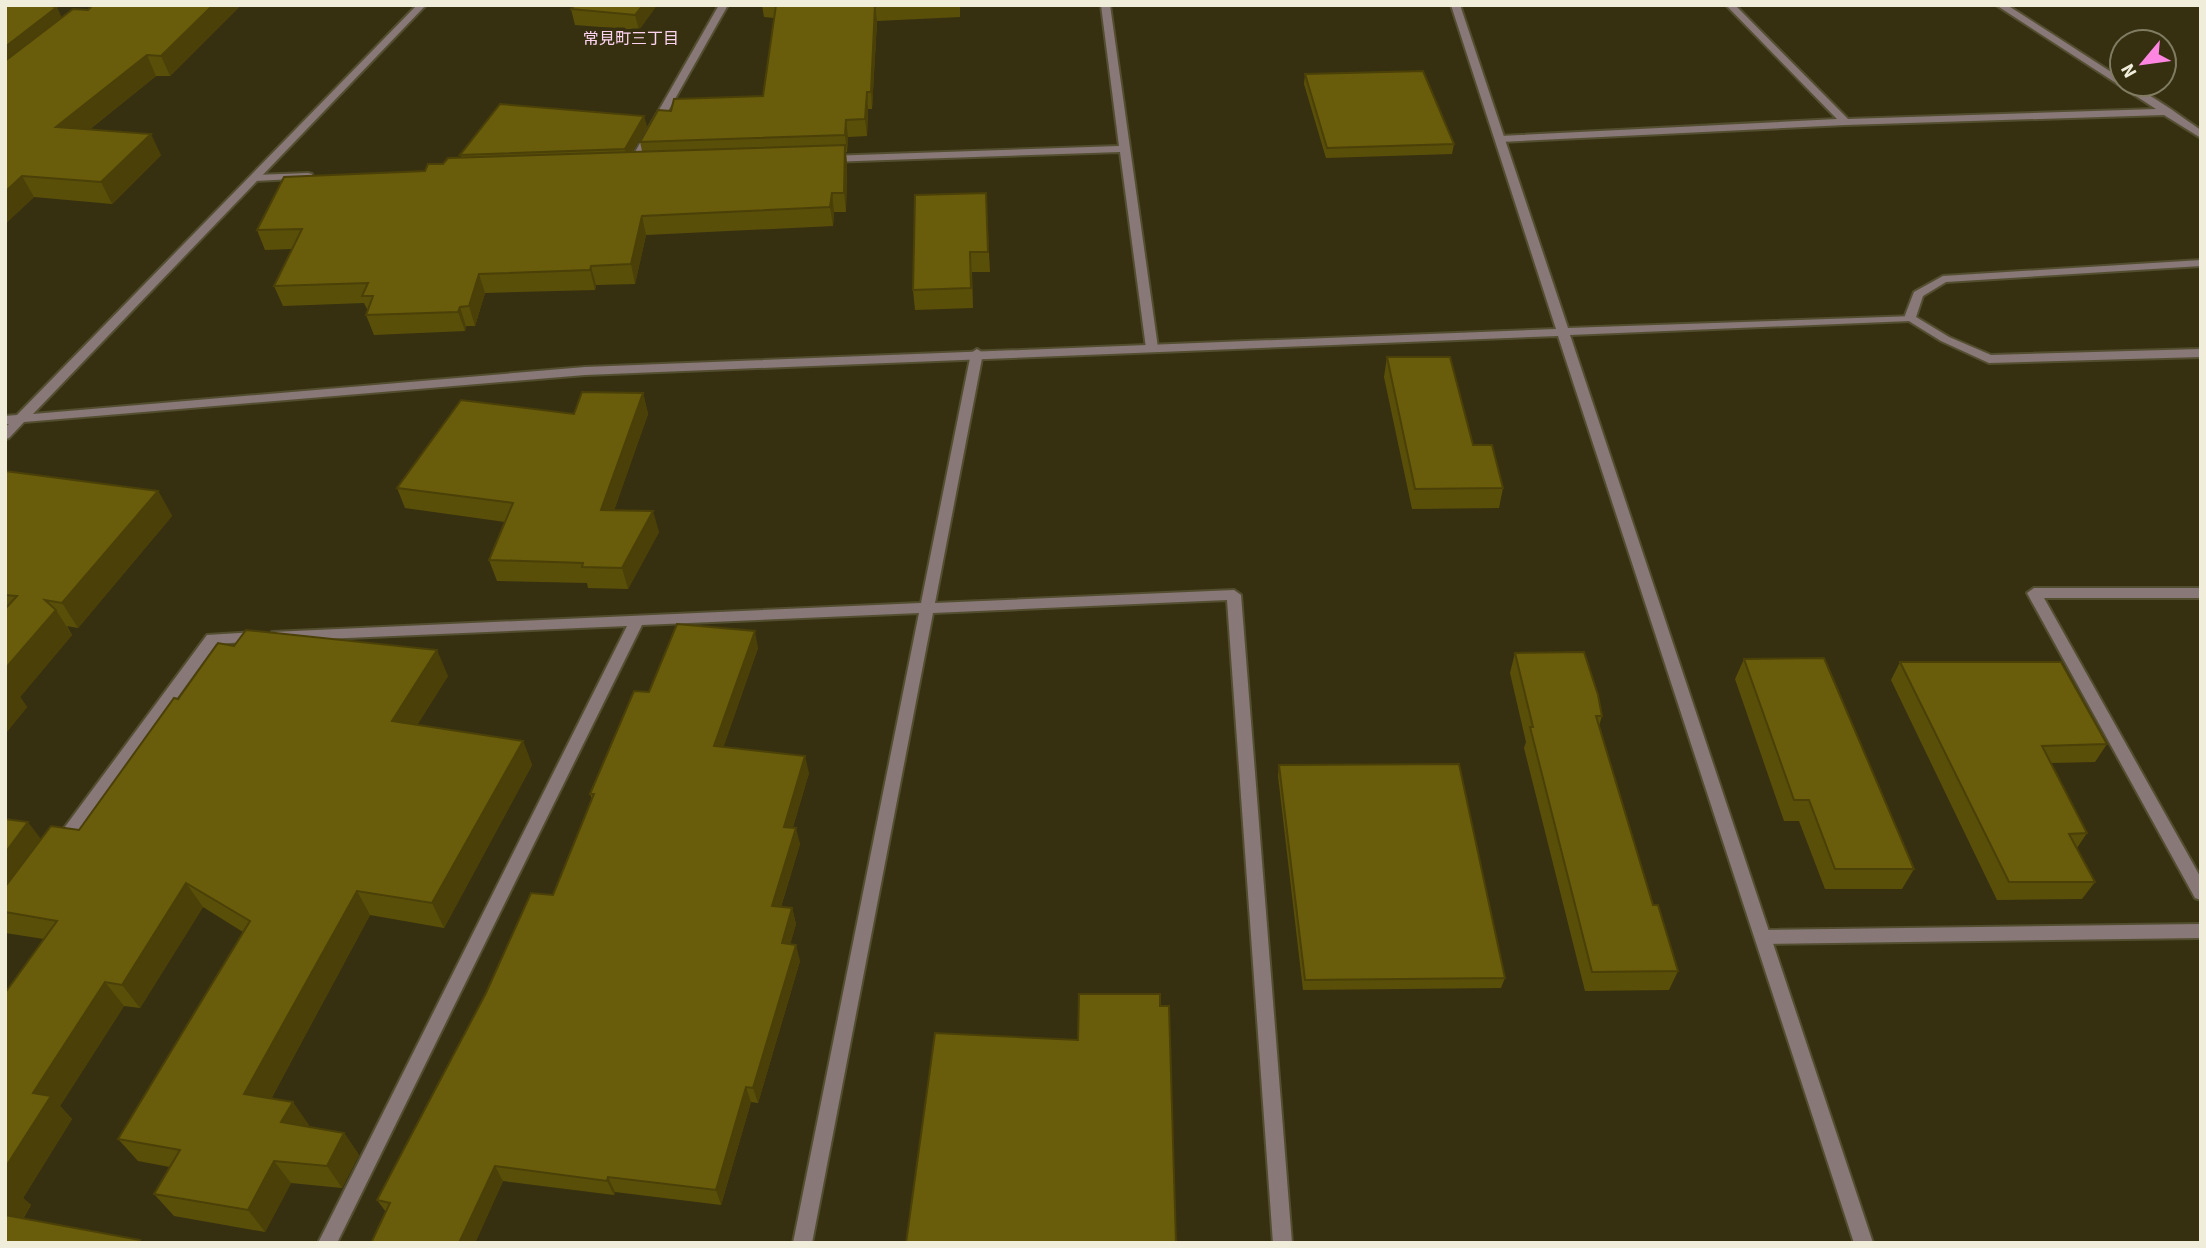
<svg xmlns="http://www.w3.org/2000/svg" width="2206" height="1248" font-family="'Source Sans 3','Noto Sans JP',sans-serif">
	<rect width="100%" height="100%" fill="#363011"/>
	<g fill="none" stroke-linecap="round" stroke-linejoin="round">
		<defs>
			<path id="service" d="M 2201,260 L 2201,266 L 1946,282 L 1923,296 L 1916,317 L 1949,337 L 1991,355 L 2201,349 L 2201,357 L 1989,363 L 1941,341 L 1904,318 L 1914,292 L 1943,276 Z"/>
			<g id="minor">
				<path d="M 719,5 L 728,5 L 637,166 L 632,169 L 628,168 L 627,166 Z"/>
				<path d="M 1101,5 L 1110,5 L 1158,348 L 1152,352 L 1146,348 L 1120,152 L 828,162 L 823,159 L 828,156 L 1119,146 Z"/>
				<path d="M 1726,5 L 1735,5 L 1848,119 L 2156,109 L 1996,5 L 2007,5 L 2122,79 L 2122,84 C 2139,84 2184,119 2201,130 L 2201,138 L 2164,115 L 1845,125 L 1500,142 L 1495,139 L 1500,136 L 1837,119 Z"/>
				<path d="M 308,173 L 312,174 L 312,178 L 255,181 L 250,178 L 255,175 Z"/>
				<path d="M 977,349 L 983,353 L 935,603 L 1234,590 L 1241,595 L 1292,1243 L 1273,1243 L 1227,600 L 933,613 L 812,1243 L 793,1243 L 919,613 L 642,625 L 337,1243 L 318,1243 L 627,626 L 277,641 L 270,636 L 272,632 L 921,603 L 971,353 Z"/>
				<path d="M 2034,588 L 2201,588 L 2201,598 L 2044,598 L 2201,878 L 2201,900 L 2195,898 L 2027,593 Z"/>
				<path d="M 256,632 L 263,637 L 261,641 L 216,644 L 68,849 L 62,850 L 56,849 L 54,844 L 56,839 L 207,635 Z"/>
				<path d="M 2201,924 L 2201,938 L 1763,944 L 1757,942 L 1755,937 L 1757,932 L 1763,930 Z"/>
			</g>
			<path id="tertiary" d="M 417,5 L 426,5 L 33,414 L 585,367 L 1556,329 L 1451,5 L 1460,5 L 1568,328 L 1914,316 L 1914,320 L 1910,321 L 1570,335 L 1873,1243 L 1854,1243 L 1558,336 L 585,375 L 24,422 L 9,438 L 5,439 L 5,427 L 9,424 L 5,424 L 5,416 L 17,415 Z"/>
		</defs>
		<use href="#service" stroke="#544e31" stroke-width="4"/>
		<use href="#minor" stroke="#544e31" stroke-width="4"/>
		<use href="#tertiary" stroke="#544e31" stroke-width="4"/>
		<use href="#service" fill="#897878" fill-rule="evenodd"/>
		<use href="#minor" fill="#897878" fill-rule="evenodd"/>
		<use href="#tertiary" fill="#897878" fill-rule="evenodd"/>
	</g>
	<g fill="#5a4f09">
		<path d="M 241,5 L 170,76 L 156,76 L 89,130 L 161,155 L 112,204 L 34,197 L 5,224 L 62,17 L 88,10 Z"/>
		<path d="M 657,5 L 639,30 L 575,25 L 571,9 Z"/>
		<path d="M 762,5 L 960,5 L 960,17 L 877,21 L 872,109 L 868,109 L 867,136 L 848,137 L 847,152 L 846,152 L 847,164 L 846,212 L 834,212 L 833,226 L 646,235 L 635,284 L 596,285 L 595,290 L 485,293 L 475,326 L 466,326 L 465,331 L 374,335 L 366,315 L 368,311 L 364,303 L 283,306 L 274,286 L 292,249 L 265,250 L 257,230 L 425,171 L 461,157 L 460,155 L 647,126 L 632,152 L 642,151 L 640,142 L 671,111 L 763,96 L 774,18 L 764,17 Z"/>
		<path d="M 1305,74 L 1454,144 L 1452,154 L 1326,158 L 1304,84 Z"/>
		<path d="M 986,193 L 990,272 L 972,272 L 973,308 L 915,310 L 913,290 Z"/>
		<path d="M 1387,357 L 1473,445 L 1503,488 L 1499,508 L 1412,509 L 1384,377 Z"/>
		<path d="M 643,393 L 648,414 L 614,510 L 659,532 L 628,589 L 588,588 L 587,583 L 497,581 L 489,560 L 505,522 L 405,508 L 397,488 L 574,414 Z"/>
		<path d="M 5,471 L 158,491 L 172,516 L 78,628 L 67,626 L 72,635 L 20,697 L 27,707 L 5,734 Z"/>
		<path d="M 758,648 L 723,747 L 809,773 L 793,827 L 800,844 L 781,907 L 792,908 L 796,924 L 790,944 L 800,961 L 758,1103 L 751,1102 L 721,1205 L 615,1192 L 614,1195 L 503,1181 L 475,1243 L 371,1243 L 386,1212 L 377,1200 L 553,895 L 592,799 L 590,794 L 649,692 Z"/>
		<path d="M 1515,653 L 1602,716 L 1599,726 L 1653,905 L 1678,971 L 1669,990 L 1585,991 L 1524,748 L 1526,742 L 1510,673 Z"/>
		<path d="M 1744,659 L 1914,869 L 1902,889 L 1825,889 L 1799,821 L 1784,821 L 1735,679 Z"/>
		<path d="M 1900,662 L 2107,744 L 2095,762 L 2051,763 L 2087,833 L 2077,848 L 2095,882 L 2082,899 L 1997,900 L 1891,680 Z"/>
		<path d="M 448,676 L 417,725 L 523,741 L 532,765 L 444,928 L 370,915 L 271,1099 L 309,1125 L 308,1127 L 344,1133 L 359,1155 L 342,1188 L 291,1183 L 265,1232 L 174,1216 L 154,1194 L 170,1167 L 138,1161 L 118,1139 L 243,932 L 203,907 L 140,1008 L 124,1006 L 60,1106 L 72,1119 L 23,1198 L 31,1205 L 23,1219 L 140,1240 L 143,1243 L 5,1243 L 44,939 L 5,933 L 5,819 L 41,839 L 79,830 L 178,699 Z"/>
		<path d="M 1279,765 L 1505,978 L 1501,988 L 1303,990 L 1278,776 Z"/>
	</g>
	<g fill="#4a4008">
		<path d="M 213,5 L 241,5 L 170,76 L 161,56 Z"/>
		<path d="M 643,5 L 657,5 L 639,30 L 635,15 Z"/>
		<path d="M 875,5 L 877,21 L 872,109 L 871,92 Z"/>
		<path d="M 57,7 L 66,27 L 5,75 L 5,47 Z"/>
		<path d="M 147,55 L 156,76 L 66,148 L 56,127 Z"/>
		<path d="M 867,92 L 868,109 L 867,136 L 865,119 Z"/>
		<path d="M 644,116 L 647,126 L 627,159 L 625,149 Z"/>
		<path d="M 846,120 L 848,137 L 847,152 L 845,135 Z"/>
		<path d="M 151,134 L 161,155 L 112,204 L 101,182 Z"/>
		<path d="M 845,145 L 847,164 L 846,212 L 844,193 Z"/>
		<path d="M 22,176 L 34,197 L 5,224 L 5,192 Z"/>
		<path d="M 832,193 L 834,212 L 833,226 L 830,207 Z"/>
		<path d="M 642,216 L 646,235 L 635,284 L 631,264 Z"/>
		<path d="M 591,266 L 596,285 L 595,290 L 590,270 Z"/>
		<path d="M 479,274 L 485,293 L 475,326 L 469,306 Z"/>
		<path d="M 460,307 L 466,326 L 465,331 L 458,312 Z"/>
		<path d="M 643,393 L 648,414 L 607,531 L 601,510 Z"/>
		<path d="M 158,491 L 172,516 L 78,628 L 62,603 Z"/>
		<path d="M 653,511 L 659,532 L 628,589 L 622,568 Z"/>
		<path d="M 56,610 L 72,635 L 20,697 L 27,707 L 5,734 L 5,669 Z"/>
		<path d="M 755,631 L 758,648 L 718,763 L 714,746 Z"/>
		<path d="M 437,650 L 448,676 L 404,746 L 392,721 Z"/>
		<path d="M 523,741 L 532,765 L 444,928 L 432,903 Z"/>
		<path d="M 805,756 L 809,773 L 788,843 L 784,827 Z"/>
		<path d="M 28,822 L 47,847 L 5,903 L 5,853 Z"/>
		<path d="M 796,828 L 800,844 L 776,922 L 772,906 Z"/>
		<path d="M 186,883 L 203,907 L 140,1008 L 122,985 Z"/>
		<path d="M 357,891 L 370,915 L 261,1117 L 244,1094 Z"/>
		<path d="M 792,908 L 796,924 L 786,959 L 782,943 Z"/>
		<path d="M 796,945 L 800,961 L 758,1103 L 753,1088 Z"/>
		<path d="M 105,982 L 124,1006 L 60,1106 L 72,1119 L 23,1198 L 31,1205 L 13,1234 L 5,1226 L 5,1168 L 33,1093 Z"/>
		<path d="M 746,1087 L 751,1102 L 721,1205 L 716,1190 Z"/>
		<path d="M 293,1102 L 309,1125 L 298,1144 L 281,1122 Z"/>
		<path d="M 344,1133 L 359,1155 L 342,1188 L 327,1166 Z"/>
		<path d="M 274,1161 L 291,1183 L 265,1232 L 248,1210 Z"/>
		<path d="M 495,1166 L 503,1181 L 475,1243 L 459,1243 Z"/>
		<path d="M 608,1177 L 615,1192 L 614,1195 L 607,1181 Z"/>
	</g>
	<g fill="#695c0b" stroke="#4a4008" stroke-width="2">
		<path d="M 5,5 L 45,5 L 57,7 L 5,47 Z"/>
		<path d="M 93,5 L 213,5 L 161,56 L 147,55 L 56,127 L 151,134 L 101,182 L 22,176 L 5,192 L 5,61 L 73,9 L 88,10 Z"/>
		<path d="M 575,5 L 643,5 L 635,15 L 571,9 Z"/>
		<path d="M 776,5 L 875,5 L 871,92 L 867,92 L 865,119 L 846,120 L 845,135 L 640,142 L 658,110 L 671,111 L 674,99 L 763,96 Z"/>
		<path d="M 1423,71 L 1454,144 L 1327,148 L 1305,74 Z"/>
		<path d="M 500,104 L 644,116 L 625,149 L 460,155 Z"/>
		<path d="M 845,145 L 844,193 L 832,193 L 830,207 L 642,216 L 631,264 L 591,266 L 590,270 L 479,274 L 469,306 L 460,307 L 458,312 L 366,315 L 373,296 L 362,296 L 368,283 L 274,286 L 302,229 L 257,230 L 284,177 L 425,171 L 428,164 L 443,164 L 448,158 Z"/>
		<path d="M 986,193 L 988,252 L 970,252 L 971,288 L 913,290 L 915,195 Z"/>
		<path d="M 1387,357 L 1450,357 L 1473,445 L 1492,445 L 1503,488 L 1415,489 Z"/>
		<path d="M 582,392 L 643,393 L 601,510 L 653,511 L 622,568 L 582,567 L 583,563 L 489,560 L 513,503 L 397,488 L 461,400 L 574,414 Z"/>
		<path d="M 5,471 L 158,491 L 62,603 L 45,600 L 56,610 L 5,669 L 5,609 L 17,596 L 5,595 Z"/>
		<path d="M 677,624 L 755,631 L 714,746 L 805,756 L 784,827 L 796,828 L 772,906 L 792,908 L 782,943 L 796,945 L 753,1088 L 746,1087 L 716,1190 L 608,1177 L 607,1181 L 495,1166 L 459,1243 L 371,1243 L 390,1203 L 377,1200 L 486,993 L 531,893 L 553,895 L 594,794 L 590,794 L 634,691 L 649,692 Z"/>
		<path d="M 246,630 L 437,650 L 392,721 L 523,741 L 432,903 L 357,891 L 244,1094 L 293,1102 L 281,1122 L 344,1133 L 327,1166 L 274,1161 L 248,1210 L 154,1194 L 180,1150 L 118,1139 L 250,921 L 186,883 L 122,985 L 105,982 L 33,1093 L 51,1096 L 5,1168 L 5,993 L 57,921 L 5,912 L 5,887 L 51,826 L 79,830 L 174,698 L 178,699 L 218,643 L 234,646 Z"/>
		<path d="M 1584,652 L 1598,695 L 1602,716 L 1596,716 L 1653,905 L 1658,905 L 1678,971 L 1592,972 L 1530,727 L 1533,727 L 1515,653 Z"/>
		<path d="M 1824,658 L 1914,869 L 1835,869 L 1809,800 L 1794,800 L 1744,659 Z"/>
		<path d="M 1900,662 L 2061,662 L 2107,744 L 2042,746 L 2087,833 L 2069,834 L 2095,882 L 2009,882 Z"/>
		<path d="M 1459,764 L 1505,978 L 1305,980 L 1279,765 Z"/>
		<path d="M 5,819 L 28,822 L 5,853 Z"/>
		<path d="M 1079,994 L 1160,994 L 1160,1006 L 1169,1006 L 1176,1243 L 906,1243 L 935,1033 L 1078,1040 Z"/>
		<path d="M 5,1215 L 140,1240 L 139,1243 L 5,1243 Z"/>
	</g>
	<g text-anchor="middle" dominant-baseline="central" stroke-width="7" stroke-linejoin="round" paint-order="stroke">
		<g font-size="16" fill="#fed4f1" stroke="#363011">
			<text x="631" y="39">常見町三丁目</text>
		</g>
	</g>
	<rect width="2206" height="1248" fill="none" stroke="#f0eddb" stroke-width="14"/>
	<g transform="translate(2143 63) rotate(241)"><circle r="33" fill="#363011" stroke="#807c62" stroke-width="2"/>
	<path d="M0-5L12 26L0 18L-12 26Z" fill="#fe85e0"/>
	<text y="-10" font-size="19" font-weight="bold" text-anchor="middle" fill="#f0eddb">N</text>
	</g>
</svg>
